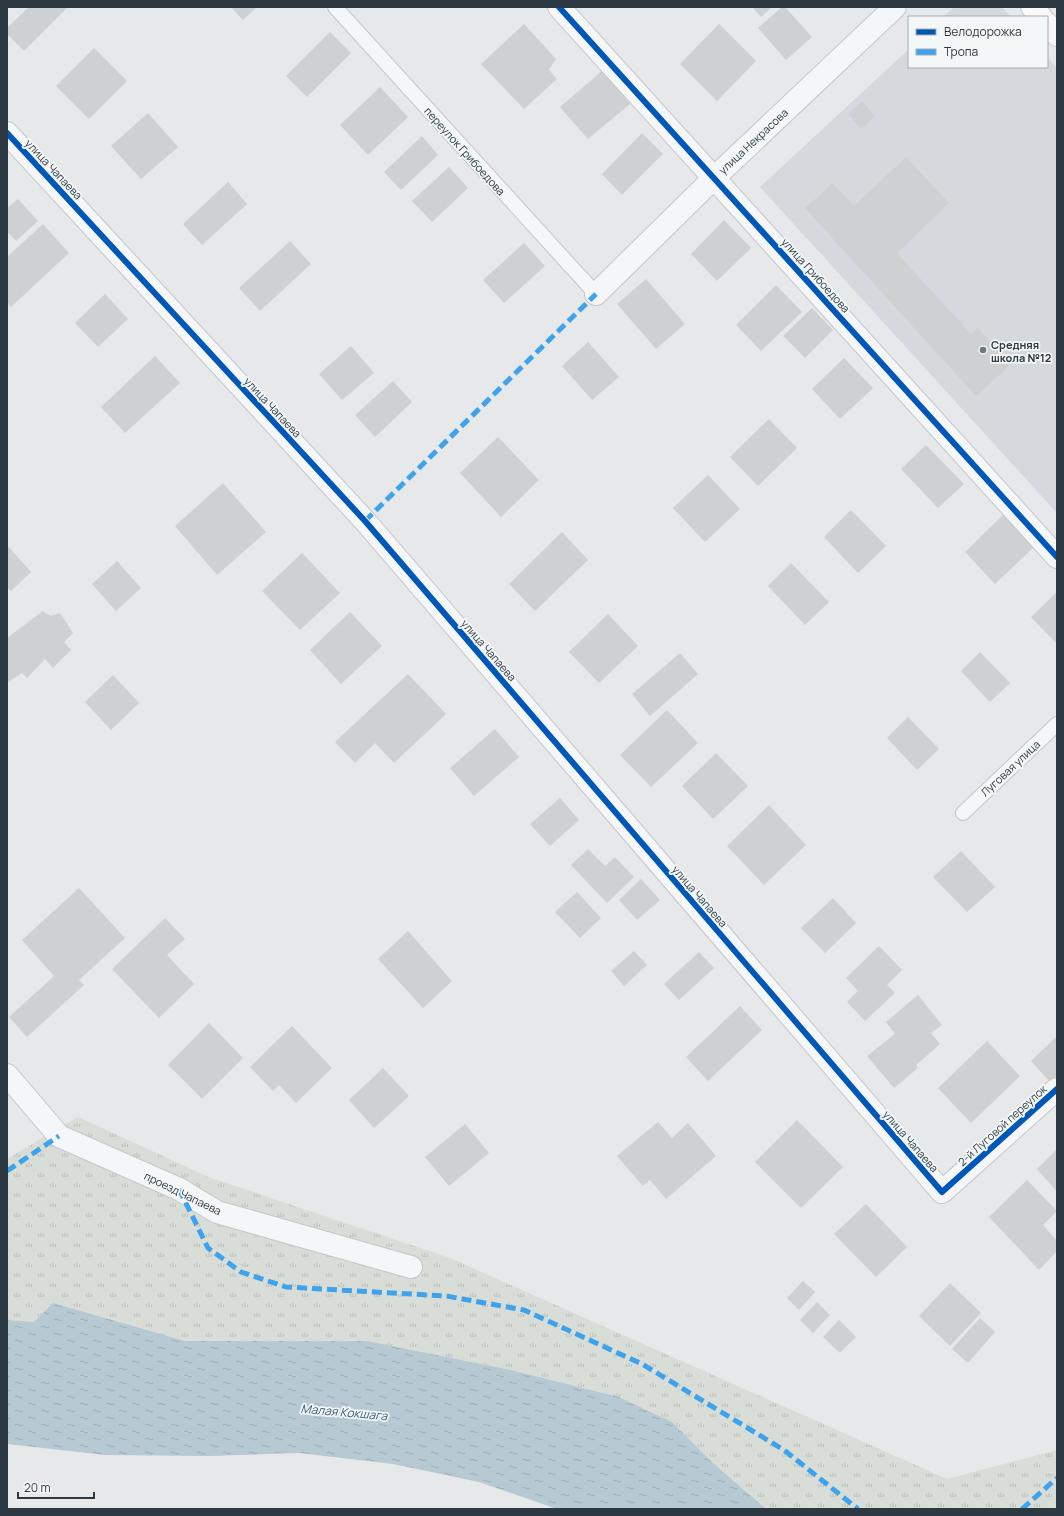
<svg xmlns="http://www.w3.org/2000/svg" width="1064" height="1516" font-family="Manrope,sans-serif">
	<defs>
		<pattern id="grass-tufts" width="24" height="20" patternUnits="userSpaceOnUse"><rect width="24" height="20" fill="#d8ddd7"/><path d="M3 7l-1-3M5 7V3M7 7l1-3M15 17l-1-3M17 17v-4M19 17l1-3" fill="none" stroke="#babeba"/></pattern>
		<pattern id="water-ripples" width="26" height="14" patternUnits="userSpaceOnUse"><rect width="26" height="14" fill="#b7c9d2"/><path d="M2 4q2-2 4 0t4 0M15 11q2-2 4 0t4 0" fill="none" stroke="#9eadb6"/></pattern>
	</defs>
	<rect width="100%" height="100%" fill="#e6e8ea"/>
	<g fill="#d5d8dd">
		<path d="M 954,7 L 1002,7 L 1011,17 L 943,17 Z"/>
		<path d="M 909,49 L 909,67 L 1047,67 L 1047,57 L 1057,68 L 1057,513 L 760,187 Z"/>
	</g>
	<path fill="url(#grass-tufts)" d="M 78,1117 L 211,1178 L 450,1258 L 947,1479 L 1057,1450 L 1057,1509 L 766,1509 L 713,1463 L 672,1422 L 619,1397 L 511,1370 L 367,1341 L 185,1341 L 53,1303 L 34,1322 L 7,1320 L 7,1159 Z"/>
	<path fill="url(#water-ripples)" d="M 53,1303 L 185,1341 L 367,1341 L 511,1370 L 619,1397 L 672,1422 L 713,1463 L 766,1509 L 557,1509 L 479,1482 L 393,1464 L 299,1453 L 209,1456 L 105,1455 L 7,1444 L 7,1320 L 34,1322 Z"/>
	<g fill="#ced0d2">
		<path d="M 29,7 L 68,7 L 24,51 L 7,34 L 7,28 Z"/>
		<path d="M 231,7 L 257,7 L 243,20 Z"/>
		<path d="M 752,7 L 772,7 L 761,17 Z"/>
		<path d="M 782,7 L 785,7 L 812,37 L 786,60 L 758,28 Z"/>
		<path d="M 524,24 L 556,59 L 549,70 L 557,79 L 524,109 L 481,64 Z"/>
		<path d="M 719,24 L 756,61 L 717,101 L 680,64 Z"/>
		<path d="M 330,32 L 351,53 L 307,97 L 286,76 Z"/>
		<path d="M 94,48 L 127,81 L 89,119 L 56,86 Z"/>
		<path d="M 602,71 L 630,104 L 588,139 L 560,107 Z"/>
		<path d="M 380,87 L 408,117 L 368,155 L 340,125 Z"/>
		<path d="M 862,101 L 875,116 L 861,129 L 848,114 Z"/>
		<path d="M 148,113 L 178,147 L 141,179 L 111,146 Z"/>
		<path d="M 642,133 L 663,154 L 622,195 L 602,174 Z"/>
		<path d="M 422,136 L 438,155 L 401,190 L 384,172 Z"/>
		<path d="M 906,157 L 949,203 L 897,253 L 971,334 L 978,328 L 1011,364 L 976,396 L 805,208 L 833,183 L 854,206 Z"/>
		<path d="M 449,167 L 468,188 L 432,222 L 412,201 Z"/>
		<path d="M 228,182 L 247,204 L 202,245 L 183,224 Z"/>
		<path d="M 18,199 L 38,221 L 16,241 L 7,232 L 7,208 Z"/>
		<path d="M 724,220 L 751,248 L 717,281 L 691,254 Z"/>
		<path d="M 43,224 L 69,253 L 11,307 L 7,302 L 7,257 Z"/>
		<path d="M 290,241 L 311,264 L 260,311 L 239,288 Z"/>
		<path d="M 524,243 L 545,266 L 504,303 L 483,280 Z"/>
		<path d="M 646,279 L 685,324 L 656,349 L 617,304 Z"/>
		<path d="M 776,285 L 802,312 L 761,351 L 736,325 Z"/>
		<path d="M 105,294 L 128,319 L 98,347 L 75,323 Z"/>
		<path d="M 812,308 L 833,330 L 805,358 L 783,336 Z"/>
		<path d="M 588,342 L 619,377 L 592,400 L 562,366 Z"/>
		<path d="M 351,346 L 374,373 L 342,400 L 319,374 Z"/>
		<path d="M 155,356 L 180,383 L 125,433 L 101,407 Z"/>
		<path d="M 844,358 L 873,388 L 840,419 L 812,389 Z"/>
		<path d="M 393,381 L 412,402 L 375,437 L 355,415 Z"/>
		<path d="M 769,419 L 797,448 L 758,486 L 730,457 Z"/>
		<path d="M 498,437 L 539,480 L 501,517 L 460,473 Z"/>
		<path d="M 926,445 L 964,484 L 938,508 L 901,469 Z"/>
		<path d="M 708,475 L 740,509 L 705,542 L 673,508 Z"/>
		<path d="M 223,483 L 266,532 L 217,575 L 175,526 Z"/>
		<path d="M 851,510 L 886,546 L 858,573 L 824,537 Z"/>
		<path d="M 1003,515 L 1034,547 L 995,584 L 965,552 Z"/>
		<path d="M 562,532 L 588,560 L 535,611 L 509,584 Z"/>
		<path d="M 7,545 L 31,572 L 11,591 L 7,587 Z"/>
		<path d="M 302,553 L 340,593 L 300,630 L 262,591 Z"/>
		<path d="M 117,561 L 141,588 L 116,611 L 92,584 Z"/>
		<path d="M 791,563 L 829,602 L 805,625 L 768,586 Z"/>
		<path d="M 1057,592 L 1057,644 L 1031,617 Z"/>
		<path d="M 43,611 L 51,616 L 60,613 L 73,633 L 64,642 L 71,650 L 53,668 L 45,659 L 27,678 L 22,673 L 8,682 L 7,681 L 7,638 Z"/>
		<path d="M 350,612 L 382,646 L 341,684 L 310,650 Z"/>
		<path d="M 608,614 L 638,646 L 599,683 L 569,652 Z"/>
		<path d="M 980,652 L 1010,683 L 990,702 L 961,671 Z"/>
		<path d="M 680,653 L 698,674 L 650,716 L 632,694 Z"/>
		<path d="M 408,674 L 446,714 L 394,763 L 375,743 L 355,763 L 335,742 Z"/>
		<path d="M 113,675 L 139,703 L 111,730 L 85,702 Z"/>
		<path d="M 667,710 L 698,743 L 651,787 L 620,755 Z"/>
		<path d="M 908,717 L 939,749 L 917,770 L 887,738 Z"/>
		<path d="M 495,729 L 519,757 L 474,796 L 450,768 Z"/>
		<path d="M 716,753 L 748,786 L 713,819 L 682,786 Z"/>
		<path d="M 560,798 L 579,820 L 550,846 L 530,824 Z"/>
		<path d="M 769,805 L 806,845 L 764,885 L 727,846 Z"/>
		<path d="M 588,849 L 605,866 L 615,857 L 634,877 L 607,903 L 571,865 Z"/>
		<path d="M 961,851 L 995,887 L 967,912 L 933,877 Z"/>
		<path d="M 641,879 L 660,900 L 637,920 L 619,900 Z"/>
		<path d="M 79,888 L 125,938 L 79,980 L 84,985 L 27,1037 L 9,1017 L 54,976 L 22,940 Z"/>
		<path d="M 577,892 L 601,918 L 580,938 L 555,912 Z"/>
		<path d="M 833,898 L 856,923 L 825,953 L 801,928 Z"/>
		<path d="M 165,918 L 185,939 L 167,955 L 194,984 L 159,1018 L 112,969 Z"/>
		<path d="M 408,931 L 452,981 L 423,1008 L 378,959 Z"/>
		<path d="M 879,946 L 902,970 L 887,985 L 895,993 L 865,1021 L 847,1002 L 858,991 L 846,978 Z"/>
		<path d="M 634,951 L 647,965 L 624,986 L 611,971 Z"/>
		<path d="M 699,952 L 714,968 L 679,1000 L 664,984 Z"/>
		<path d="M 918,995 L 942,1025 L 931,1033 L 940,1044 L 916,1065 L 918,1068 L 894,1088 L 867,1056 L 895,1034 L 886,1022 Z"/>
		<path d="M 740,1006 L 762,1030 L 708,1081 L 686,1057 Z"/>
		<path d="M 209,1023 L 243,1058 L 202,1099 L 168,1065 Z"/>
		<path d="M 292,1026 L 332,1068 L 296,1103 L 279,1085 L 273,1091 L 250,1067 Z"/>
		<path d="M 1057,1036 L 1057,1075 L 1050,1082 L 1031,1061 Z"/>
		<path d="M 987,1041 L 1020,1076 L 971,1123 L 938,1088 Z"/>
		<path d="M 383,1068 L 409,1096 L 374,1128 L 349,1100 Z"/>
		<path d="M 797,1120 L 843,1167 L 801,1208 L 755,1162 Z"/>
		<path d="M 658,1122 L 672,1138 L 688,1123 L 716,1156 L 666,1199 L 650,1180 L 643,1186 L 617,1156 Z"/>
		<path d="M 465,1124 L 489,1153 L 449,1186 L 425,1157 Z"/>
		<path d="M 1057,1149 L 1057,1192 L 1037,1169 Z"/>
		<path d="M 1027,1180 L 1057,1211 L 1043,1225 L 1057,1241 L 1057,1251 L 1039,1270 L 989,1217 Z"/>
		<path d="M 866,1204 L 907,1247 L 876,1277 L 834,1234 Z"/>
		<path d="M 803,1281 L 815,1292 L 799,1310 L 787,1298 Z"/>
		<path d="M 950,1283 L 981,1313 L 950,1346 L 919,1316 Z"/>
		<path d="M 817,1302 L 830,1315 L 813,1333 L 800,1320 Z"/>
		<path d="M 980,1318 L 995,1332 L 968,1363 L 952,1349 Z"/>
		<path d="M 839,1320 L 856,1337 L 840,1353 L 823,1337 Z"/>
	</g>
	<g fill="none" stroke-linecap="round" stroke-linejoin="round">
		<defs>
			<g id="lane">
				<path d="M 335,7 L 596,294"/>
				<path d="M 963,813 L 1057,724"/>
			</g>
			<g id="street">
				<path d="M 559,7 L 1057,557"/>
				<path d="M 7,133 L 365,521 L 942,1192 L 1057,1089"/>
				<path d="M 596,294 L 714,178 L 895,7"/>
				<path d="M 7,1075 L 59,1136 L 179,1189 L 217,1212 L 411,1267"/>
			</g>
			<g id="secondary">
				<path d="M 1032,7 L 1041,17"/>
				<path d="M 1047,24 L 1057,35"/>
			</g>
		</defs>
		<use href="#lane" stroke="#c4c6c8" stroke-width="16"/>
		<use href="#street" stroke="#c4c6c8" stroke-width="24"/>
		<use href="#secondary" stroke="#c4c6c8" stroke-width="24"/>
		<use href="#lane" stroke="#f5f6f7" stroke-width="14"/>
		<use href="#street" stroke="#f5f6f7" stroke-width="22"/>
		<use href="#secondary" stroke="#f8f8f8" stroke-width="22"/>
		<g stroke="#3ea3ec" stroke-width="5" stroke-dasharray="10 5" stroke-linecap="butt">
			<path d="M 365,521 L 596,294"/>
			<path d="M 7,1171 L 59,1136"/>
			<path d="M 179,1189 L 208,1248 L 241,1272 L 286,1287 L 446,1296 L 524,1310 L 642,1364 L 784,1450 L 858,1509"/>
			<path d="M 1022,1509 L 1057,1478"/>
		</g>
		<defs>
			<g id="cycleway">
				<path d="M 559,7 L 1057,557"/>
				<path d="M 7,133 L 365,521 L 942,1192 L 1057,1089"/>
			</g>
		</defs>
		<use href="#cycleway" stroke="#f4f7f8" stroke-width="8"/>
		<use href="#cycleway" stroke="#0057b8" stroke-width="6"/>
	</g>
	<circle fill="#6e767d" stroke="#f4f7f8" stroke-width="1.5" cx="983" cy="350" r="4"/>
	<g text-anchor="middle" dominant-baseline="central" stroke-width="3.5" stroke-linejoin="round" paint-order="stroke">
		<g font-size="11" fill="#2d3942" stroke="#f4f7f8">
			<text transform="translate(753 141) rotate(-43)">улица Некрасова</text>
			<text transform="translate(465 151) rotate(48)">переулок Грибоедова</text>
			<text transform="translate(54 169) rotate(47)">улица Чапаева</text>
			<text transform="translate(816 275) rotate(48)">улица Грибоедова</text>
			<text transform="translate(273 407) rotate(47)">улица Чапаева</text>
			<text transform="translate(489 650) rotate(49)">улица Чапаева</text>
			<text transform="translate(1010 768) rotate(-43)">Луговая улица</text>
			<text transform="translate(700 896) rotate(49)">улица Чапаева</text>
			<text transform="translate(1002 1125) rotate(-42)">2-й Луговой переулок</text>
			<text transform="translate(911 1141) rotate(49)">улица Чапаева</text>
			<text transform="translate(183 1193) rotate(26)">проезд Чапаева</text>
		</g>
		<g font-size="11" font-weight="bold" fill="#2d3942" stroke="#f4f7f8" text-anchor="start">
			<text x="991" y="344">Средняя<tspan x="991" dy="13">школа №12</tspan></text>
		</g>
		<g font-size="12" font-style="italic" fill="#3b5f73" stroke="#f4f7f8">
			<text transform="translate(344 1412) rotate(5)">Малая Кокшага</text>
		</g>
	</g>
	<rect width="1064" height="1516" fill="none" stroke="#2d3942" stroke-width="16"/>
	<rect x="908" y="16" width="140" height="52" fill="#f4f7f8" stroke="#a4abaf"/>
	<rect x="916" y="29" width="20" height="6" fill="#0057b8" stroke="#a4abaf"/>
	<text x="944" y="36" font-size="12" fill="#2d3942">Велодорожка</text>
	<rect x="916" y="49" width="20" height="6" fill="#3ea3ec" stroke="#a4abaf"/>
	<text x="944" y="56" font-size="12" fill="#2d3942">Тропа</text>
	<path d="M18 1492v6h76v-6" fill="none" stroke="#2d3942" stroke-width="2"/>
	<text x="24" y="1492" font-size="12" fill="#2d3942" stroke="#f4f7f8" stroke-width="3" paint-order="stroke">20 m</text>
</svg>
